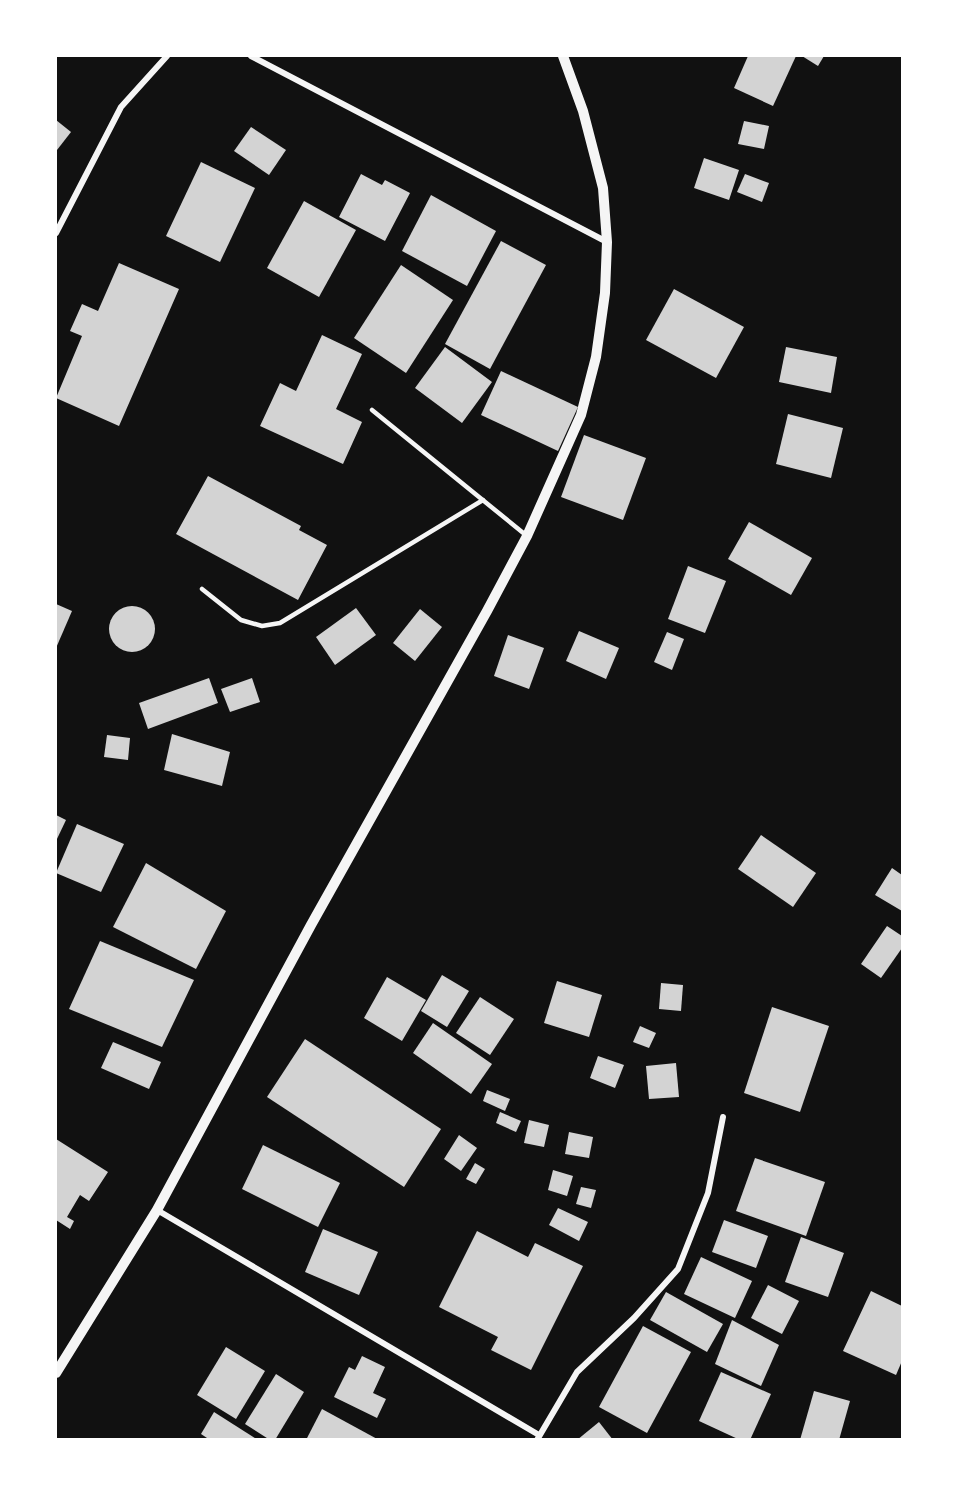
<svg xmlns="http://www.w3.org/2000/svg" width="958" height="1495" font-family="'DejaVu Sans',sans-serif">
	<rect width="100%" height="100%" fill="#111"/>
	<g fill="#d3d3d3">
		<path d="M 748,56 L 796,56 L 773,106 L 734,88 Z"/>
		<path d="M 802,56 L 824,56 L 818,66 Z"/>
		<path d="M 56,120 L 71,132 L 57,150 L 56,149 Z"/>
		<path d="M 744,121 L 769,126 L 764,149 L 738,144 Z"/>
		<path d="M 251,127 L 286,150 L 269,175 L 234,151 Z"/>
		<path d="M 704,158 L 739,170 L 729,200 L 694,188 Z"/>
		<path d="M 201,162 L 255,188 L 220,262 L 166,236 Z"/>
		<path d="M 361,174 L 382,185 L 385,180 L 410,193 L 385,241 L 339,217 Z"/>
		<path d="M 745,174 L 769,183 L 762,202 L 737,192 Z"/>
		<path d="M 431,195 L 496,231 L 467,286 L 402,251 Z"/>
		<path d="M 304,201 L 356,230 L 319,297 L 267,268 Z"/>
		<path d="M 501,241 L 546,265 L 490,369 L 445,344 Z"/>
		<path d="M 119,263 L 179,289 L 119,426 L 56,398 L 82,336 L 70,331 L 82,304 L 98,311 Z"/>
		<path d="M 401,265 L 453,300 L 406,373 L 354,338 Z"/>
		<path d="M 674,289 L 744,327 L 716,378 L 646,340 Z"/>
		<path d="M 322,335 L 362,354 L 336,409 L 362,422 L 343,464 L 260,426 L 280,383 L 296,391 Z"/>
		<path d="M 445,347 L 492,382 L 462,423 L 415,388 Z"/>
		<path d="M 786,347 L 837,357 L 831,393 L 779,382 Z"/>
		<path d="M 501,371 L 578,407 L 558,451 L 481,415 Z"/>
		<path d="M 788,414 L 843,428 L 831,478 L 776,464 Z"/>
		<path d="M 584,435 L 646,458 L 623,520 L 561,497 Z"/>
		<path d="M 208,476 L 301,526 L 299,530 L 327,545 L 298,600 L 176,534 Z"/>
		<path d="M 749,522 L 812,558 L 791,595 L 728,559 Z"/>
		<path d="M 688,566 L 726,581 L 705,633 L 668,619 Z"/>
		<path d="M 56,604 L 72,611 L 56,648 Z"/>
		<circle cx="132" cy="629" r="23"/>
		<path d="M 356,608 L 376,635 L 335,665 L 316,637 Z"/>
		<path d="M 420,609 L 442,627 L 415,661 L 393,643 Z"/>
		<path d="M 579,631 L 619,648 L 606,679 L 566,661 Z"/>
		<path d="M 667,632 L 684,639 L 672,670 L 654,662 Z"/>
		<path d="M 508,635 L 544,648 L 529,689 L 494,676 Z"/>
		<path d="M 209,678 L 218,703 L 148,729 L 139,703 Z"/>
		<path d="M 252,678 L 260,702 L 230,712 L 221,689 Z"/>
		<path d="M 172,734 L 230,752 L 222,786 L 164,770 Z"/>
		<path d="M 107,735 L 130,738 L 128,760 L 104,757 Z"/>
		<path d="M 56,815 L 66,820 L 56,841 Z"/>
		<path d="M 77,824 L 124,844 L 101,892 L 56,873 Z"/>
		<path d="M 761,835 L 816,873 L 793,907 L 738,869 Z"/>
		<path d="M 146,863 L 226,911 L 196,969 L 113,927 Z"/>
		<path d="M 892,868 L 902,875 L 902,911 L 875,895 Z"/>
		<path d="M 887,926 L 902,936 L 902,948 L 881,978 L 861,964 Z"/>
		<path d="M 100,941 L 194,980 L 162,1047 L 69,1009 Z"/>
		<path d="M 442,975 L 469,991 L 447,1027 L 421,1011 Z"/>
		<path d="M 387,977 L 426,1000 L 402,1041 L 364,1018 Z"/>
		<path d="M 557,981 L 602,995 L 589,1037 L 544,1023 Z"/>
		<path d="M 661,983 L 683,985 L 681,1011 L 659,1009 Z"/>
		<path d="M 480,997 L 514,1019 L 490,1055 L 456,1033 Z"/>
		<path d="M 772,1007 L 829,1026 L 800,1112 L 744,1093 Z"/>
		<path d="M 433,1023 L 492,1064 L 471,1094 L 413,1053 Z"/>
		<path d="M 640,1026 L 656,1033 L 649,1048 L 633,1042 Z"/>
		<path d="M 305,1039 L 441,1129 L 404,1187 L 267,1097 Z"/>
		<path d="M 113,1042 L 161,1062 L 149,1089 L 101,1068 Z"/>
		<path d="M 598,1056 L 624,1065 L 615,1088 L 590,1078 Z"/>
		<path d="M 676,1063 L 679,1097 L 649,1099 L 646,1066 Z"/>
		<path d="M 487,1090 L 510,1099 L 505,1111 L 483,1101 Z"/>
		<path d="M 500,1112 L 521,1121 L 516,1132 L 496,1123 Z"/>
		<path d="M 529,1120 L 549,1125 L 544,1147 L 524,1143 Z"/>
		<path d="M 569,1132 L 593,1137 L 589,1158 L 565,1154 Z"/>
		<path d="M 459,1135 L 477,1148 L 461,1171 L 444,1159 Z"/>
		<path d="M 56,1139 L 108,1172 L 89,1201 L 80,1195 L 67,1217 L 74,1221 L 70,1229 L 56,1220 Z"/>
		<path d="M 263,1145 L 340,1183 L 318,1227 L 242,1189 Z"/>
		<path d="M 755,1158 L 825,1182 L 806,1236 L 736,1211 Z"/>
		<path d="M 475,1163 L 485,1169 L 476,1184 L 466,1179 Z"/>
		<path d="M 553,1170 L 573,1176 L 567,1196 L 548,1190 Z"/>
		<path d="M 581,1187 L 596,1190 L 591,1208 L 576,1204 Z"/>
		<path d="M 558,1208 L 588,1222 L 579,1241 L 549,1225 Z"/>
		<path d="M 724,1220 L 768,1236 L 756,1268 L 712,1252 Z"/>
		<path d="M 323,1229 L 378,1252 L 359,1295 L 305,1272 Z"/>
		<path d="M 477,1231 L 528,1257 L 535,1243 L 583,1266 L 531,1370 L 491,1350 L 498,1337 L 439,1307 Z"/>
		<path d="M 801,1237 L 844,1253 L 828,1297 L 785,1282 Z"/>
		<path d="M 701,1257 L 752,1281 L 735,1318 L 684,1294 Z"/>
		<path d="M 768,1285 L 799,1301 L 782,1334 L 751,1318 Z"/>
		<path d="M 871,1291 L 902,1306 L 902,1361 L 896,1375 L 843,1351 Z"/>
		<path d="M 666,1292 L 723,1324 L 707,1352 L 650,1320 Z"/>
		<path d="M 732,1320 L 779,1345 L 761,1386 L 715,1364 Z"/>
		<path d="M 643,1326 L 691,1352 L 647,1433 L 599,1407 Z"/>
		<path d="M 226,1347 L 265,1371 L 236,1419 L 197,1395 Z"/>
		<path d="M 362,1356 L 385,1367 L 373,1393 L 386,1399 L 377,1418 L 334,1397 L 349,1367 L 355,1370 Z"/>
		<path d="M 721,1372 L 771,1394 L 750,1440 L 740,1440 L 699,1421 Z"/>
		<path d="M 276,1374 L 304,1392 L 275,1440 L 270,1440 L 245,1424 Z"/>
		<path d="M 814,1391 L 850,1401 L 839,1440 L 800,1440 Z"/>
		<path d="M 322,1409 L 379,1440 L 306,1440 Z"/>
		<path d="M 214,1412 L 258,1440 L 210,1440 L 201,1434 Z"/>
		<path d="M 599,1422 L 613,1440 L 577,1440 Z"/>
	</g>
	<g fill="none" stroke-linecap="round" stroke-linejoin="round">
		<g stroke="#f5f5f5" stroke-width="4.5">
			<path d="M 372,410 L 527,536"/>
			<path d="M 202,589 L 241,620 L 262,626 L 280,623 L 483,500"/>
		</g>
		<g stroke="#f5f5f5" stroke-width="6">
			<path d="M 251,56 L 607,242"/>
			<path d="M 56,233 L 121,107 L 167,56"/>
			<path d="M 157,1210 L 539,1435"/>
			<path d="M 537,1440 L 577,1372 L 634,1318 L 678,1269 L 708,1193 L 723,1117"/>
		</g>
		<path stroke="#f5f5f5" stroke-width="10" d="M 56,1373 L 157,1210 L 311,925 L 487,611 L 527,536 L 581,415 L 596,357 L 605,293 L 607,242 L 603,188 L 583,111 L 563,56"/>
	</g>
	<rect width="958" height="1495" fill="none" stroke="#ffffff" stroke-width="114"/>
</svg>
